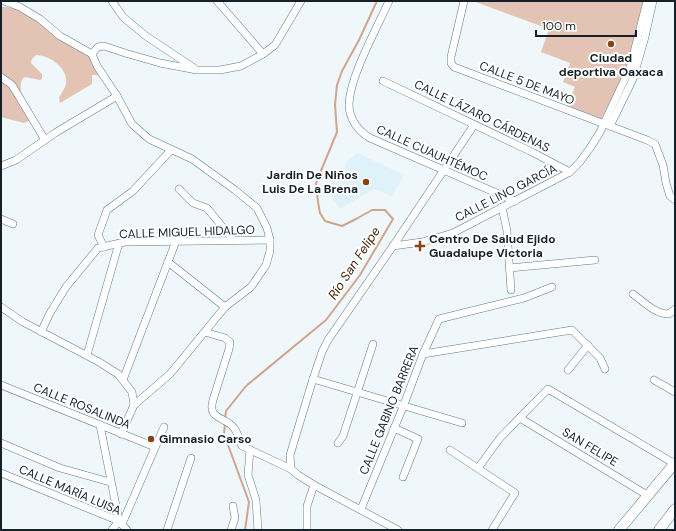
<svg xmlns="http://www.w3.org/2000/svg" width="676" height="531" font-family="'DM Sans',sans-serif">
	<rect width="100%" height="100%" fill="#f0f7fb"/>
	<path fill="#dff1f9" d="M 358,153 L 404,175 L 392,196 L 374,189 L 340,209 L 328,192 L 338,169 L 344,172 L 346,162 Z"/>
	<g fill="#e3c4b4">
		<path d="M 473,1 L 643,1 L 624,76 L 601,119 L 567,106 L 575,87 L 563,82 L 570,63 L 541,52 L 549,29 Z"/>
		<path d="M 1,6 L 26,11 L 72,42 L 94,61 L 99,75 L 92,75 L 92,84 L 60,103 L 59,98 C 61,93 65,89 66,84 C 69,69 50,55 36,55 L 32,59 L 31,63 L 42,74 L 42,79 L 40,80 L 25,77 C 14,83 27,110 31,120 L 24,123 L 1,117 L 1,92 L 2,89 L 1,86 Z"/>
	</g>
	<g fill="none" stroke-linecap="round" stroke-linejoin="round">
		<g stroke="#cfa58e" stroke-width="2">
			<path d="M 225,419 L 226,411 L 246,386 L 326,320 L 360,275 L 393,219 L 385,210 L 372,210 L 356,219 L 342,226 L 325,221 L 320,213 L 318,202 L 316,183 L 337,132 L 335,105 L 337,85 L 342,71 L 359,40 L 377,1"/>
			<path d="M 225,423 L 224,434 L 249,502 L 245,530"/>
		</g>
		<defs>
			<g id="street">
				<path d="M 4,1 L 20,7 L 40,19 L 60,36 L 92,54"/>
				<path d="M 112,1 L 123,17 L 146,36 L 194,68"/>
				<path d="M 217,1 L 263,54"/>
				<path d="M 389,1 C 377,28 350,76 349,104 C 349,119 358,131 370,138 L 515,201"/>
				<path d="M 464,1 L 451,57 L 451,63 L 454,67 L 647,140 L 655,144 L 663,165 L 666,183 L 670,196 L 675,200"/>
				<path d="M 1,77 L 12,85 L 45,140"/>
				<path d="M 383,81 L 532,152 L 570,172"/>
				<path d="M 610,126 L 633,79 L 645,37 L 653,1"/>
				<path d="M 1,166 L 16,160 L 55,133 L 117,96"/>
				<path d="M 179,189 L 193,203 L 207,208 L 234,241"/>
				<path d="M 502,207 L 507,231 L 511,290"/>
				<path d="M 1,219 L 13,224"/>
				<path d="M 393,246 L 422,242 L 453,233 L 570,172 L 579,163 L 590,148 L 599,134 L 630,68 L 647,1"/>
				<path d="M 104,247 L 98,235 L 107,210 L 133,191 L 171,150"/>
				<path d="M 168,262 L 225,307"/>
				<path d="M 509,268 L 595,260"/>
				<path d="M 633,294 C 644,302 655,314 669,314 L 675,309"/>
				<path d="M 1,307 L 23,322 L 99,362 L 118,374 L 132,392 L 134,405"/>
				<path d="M 41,332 L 50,313 L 66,287 L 98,248 L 125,242 L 270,240"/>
				<path d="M 205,332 L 225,338 L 230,342 L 229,349 L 213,400 C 207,420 225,416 234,428 C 238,433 239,440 242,446 L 291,469 L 298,475 L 314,485 L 398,530"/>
				<path d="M 423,354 L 572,330 L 600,358 L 605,369"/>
				<path d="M 87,355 L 119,243"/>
				<path d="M 568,370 L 588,345"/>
				<path d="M 313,379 L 462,423"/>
				<path d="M 123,380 L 176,241"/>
				<path d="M 654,380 L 675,392"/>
				<path d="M 1,385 L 155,447"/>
				<path d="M 520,418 L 647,495"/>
				<path d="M 100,425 L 119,521 L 112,530"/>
				<path d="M 394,428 L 418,439 L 403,477"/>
				<path d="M 121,434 L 134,405 L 170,374 L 225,307 L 251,287 L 266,265 L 270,251 L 270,240 L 267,228 L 257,208 L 235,190 L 192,159 L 149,139 L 132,124 L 117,96 L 97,66 L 92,54 L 98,47 L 104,46 L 125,53 L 160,63 L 197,70 L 220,70 L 241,66 L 263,54 L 275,45 L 301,1"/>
				<path d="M 1,443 L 60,468 L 110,482"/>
				<path d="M 338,443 L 343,436 L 373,344"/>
				<path d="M 250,450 L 248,475 L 256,500 L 258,530"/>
				<path d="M 450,450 L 515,493 L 492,530"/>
				<path d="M 478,468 L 500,438 L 548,389 L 675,464"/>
				<path d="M 291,469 L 290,455 L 313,379 L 322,352 L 328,340 L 393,246 L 474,125"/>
				<path d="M 1,473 L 119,521 L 127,530"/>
				<path d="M 361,509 L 403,407 L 423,354 L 439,319 L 524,298 L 552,287"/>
				<path d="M 122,524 L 164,427"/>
				<path d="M 167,530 L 191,458"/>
				<path d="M 231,530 L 235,518 L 233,506"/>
				<path d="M 307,530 L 307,506 L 314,485"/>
			</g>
			<g id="secondary">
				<path d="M 619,530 L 675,463"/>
				<path d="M 659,530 L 675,509"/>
			</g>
		</defs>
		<use href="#street" stroke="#5b7c8c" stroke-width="8"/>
		<use href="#secondary" stroke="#5b7c8c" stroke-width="11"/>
		<use href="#street" stroke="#fff" stroke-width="7"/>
		<use href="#secondary" stroke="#fff" stroke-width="10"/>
	</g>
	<g fill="#864314" stroke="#fff" stroke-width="1.5">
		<circle cx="611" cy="44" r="4"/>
		<circle cx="366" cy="182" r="4"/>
		<path d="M418 240h4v4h4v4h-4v4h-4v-4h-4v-4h4z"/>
		<circle cx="151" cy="439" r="4"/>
	</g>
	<g text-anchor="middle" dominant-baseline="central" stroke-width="4" stroke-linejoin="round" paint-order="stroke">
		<g font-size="12" font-weight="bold" fill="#142128" stroke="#fff" text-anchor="start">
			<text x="611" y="58" text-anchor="middle">Ciudad<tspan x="611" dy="14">deportiva Oaxaca</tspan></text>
			<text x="358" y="175" text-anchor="end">Jardin De Niños<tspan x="358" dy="14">Luis De La Brena</tspan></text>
			<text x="429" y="239">Centro De Salud Ejido<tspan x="429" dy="14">Guadalupe Victoria</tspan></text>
			<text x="159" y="439">Gimnasio Carso</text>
		</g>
		<g font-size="12" fill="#142128" stroke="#fff">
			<text transform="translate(527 83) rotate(21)">CALLE 5 DE MAYO</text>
			<text transform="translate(482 116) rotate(26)">CALLE LÁZARO CÁRDENAS</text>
			<text transform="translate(432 153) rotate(24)">CALLE CUAUHTÉMOC</text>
			<text transform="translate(506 193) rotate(-27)">CALLE LINO GARCÍA</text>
			<text transform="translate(187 232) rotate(-2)">CALLE MIGUEL HIDALGO</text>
			<text transform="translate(82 406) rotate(22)">CALLE ROSALINDA</text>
			<text transform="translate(389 410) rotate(-68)">CALLE GABINO BARRERA</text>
			<text transform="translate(590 447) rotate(31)">SAN FELIPE</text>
			<text transform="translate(70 490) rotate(23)">CALLE MARÍA LUISA</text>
		</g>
		<g font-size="13" font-style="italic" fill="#441d02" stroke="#fff">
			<text transform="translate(354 263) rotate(-57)">Río San Felipe</text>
		</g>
	</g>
	<rect width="676" height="531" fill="none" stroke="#142128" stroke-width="4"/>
	<path d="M536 30v6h100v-6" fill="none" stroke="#142128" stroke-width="2"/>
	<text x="542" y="30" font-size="12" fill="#142128" stroke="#ffffff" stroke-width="3" paint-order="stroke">100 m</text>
</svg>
